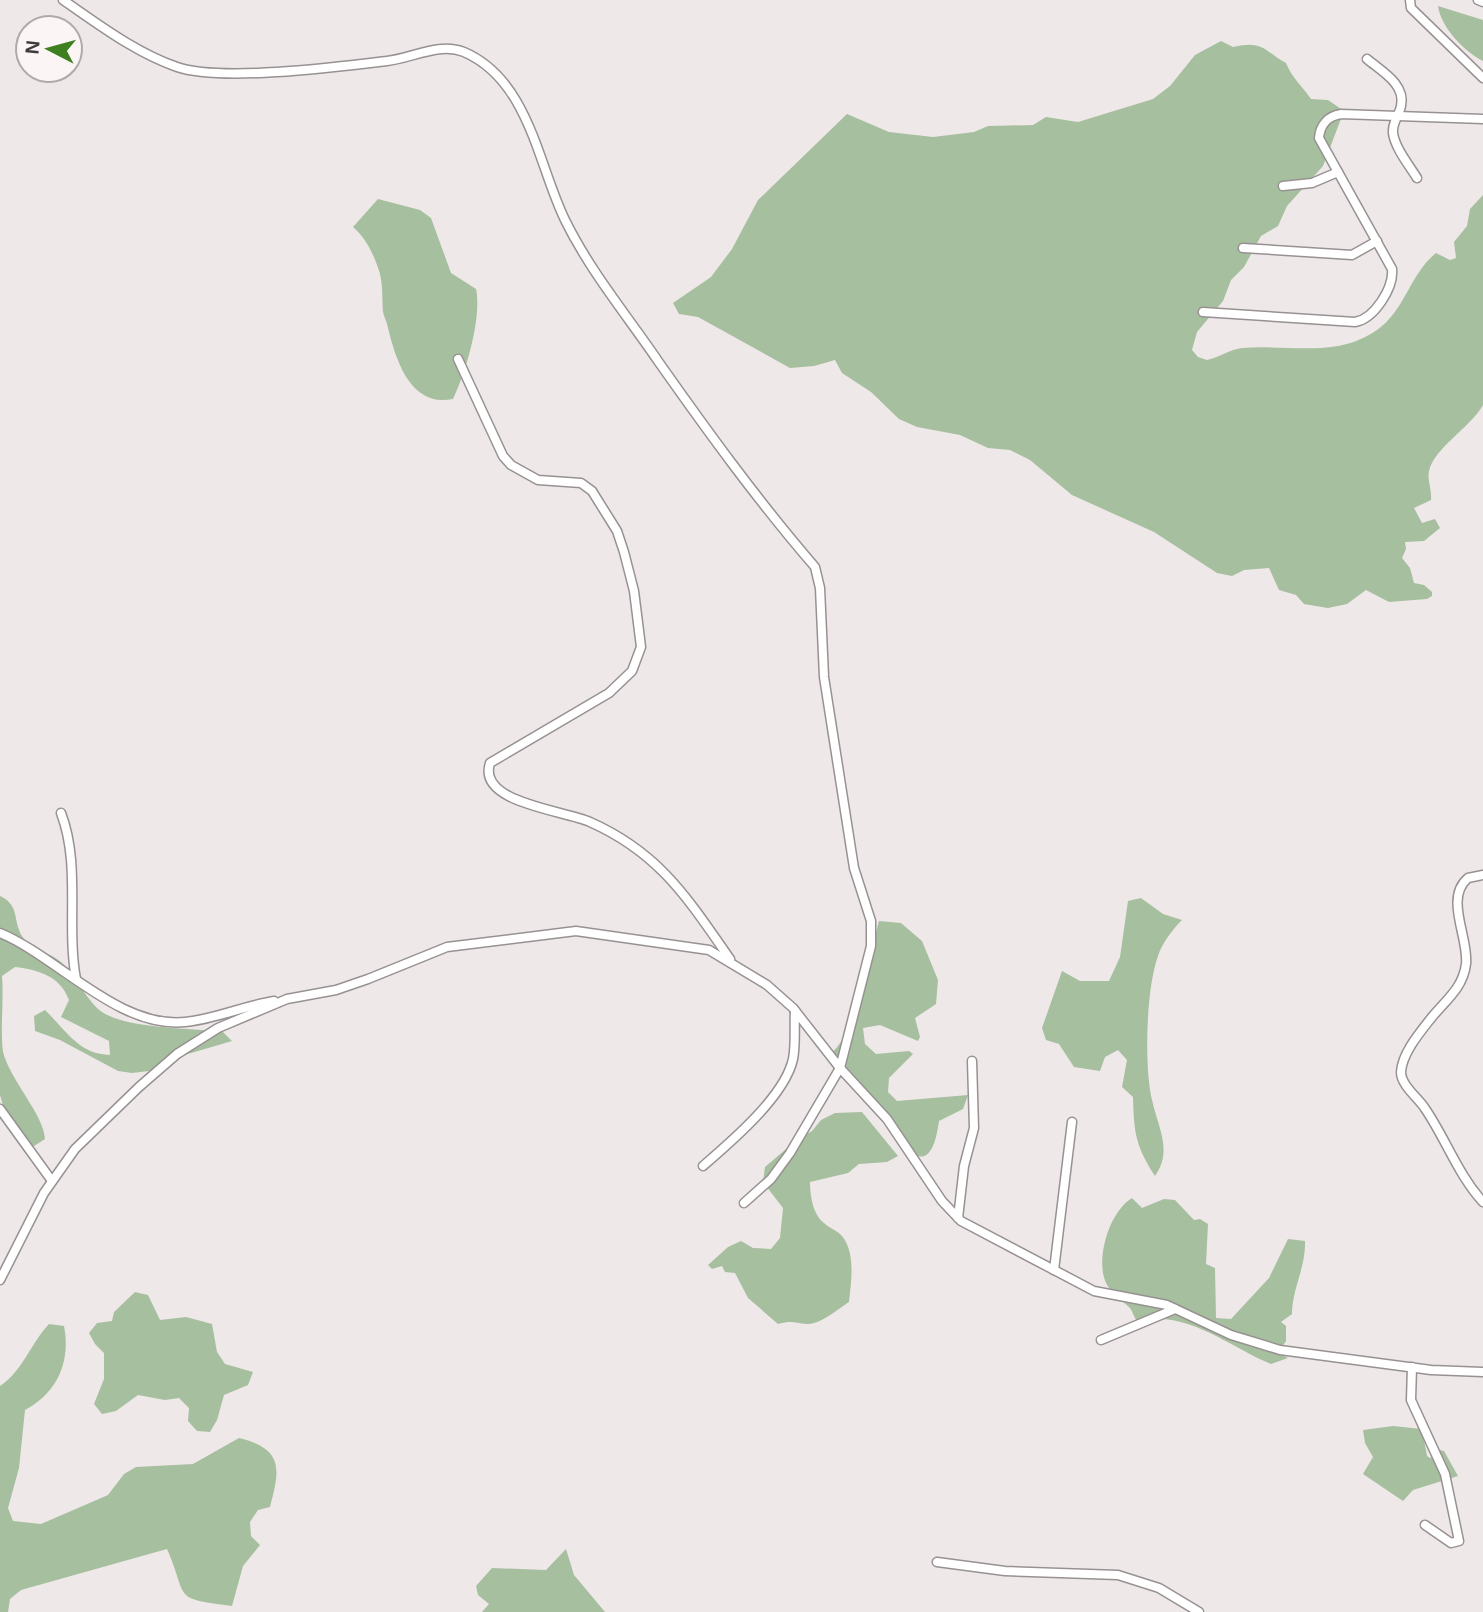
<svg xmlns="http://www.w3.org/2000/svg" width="1483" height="1612" font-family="Helvetica,sans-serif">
	<rect width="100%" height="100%" fill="#efe8e9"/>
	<g fill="#a6bf9e">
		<path d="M 1438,6 L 1483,20 L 1483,61 C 1465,52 1441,28 1438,6 Z"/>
		<path d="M 1221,41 L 1233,47 C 1263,40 1263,50 1286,63 C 1292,78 1302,86 1311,99 L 1328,100 L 1344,111 L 1323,166 L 1287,206 L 1278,226 L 1261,236 L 1244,267 L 1231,280 L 1223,301 L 1197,332 L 1192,350 L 1198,357 L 1207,360 C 1220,357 1228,350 1242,348 C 1290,344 1341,360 1382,326 C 1406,306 1411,273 1436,253 L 1450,260 L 1456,258 L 1454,242 L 1467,226 L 1470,209 L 1483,195 L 1483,405 C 1471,427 1434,448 1429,471 C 1427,480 1432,490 1431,500 L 1414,508 L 1422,523 L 1435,519 L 1440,528 L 1424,541 L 1405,542 L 1406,549 L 1402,558 L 1410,568 L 1414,583 L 1424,585 L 1432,592 L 1432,596 L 1427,599 L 1389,602 L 1366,590 L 1347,604 L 1328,608 L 1304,604 L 1296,595 L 1279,590 L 1269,568 L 1244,570 L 1232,576 L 1217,573 L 1154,532 L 1072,495 L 1030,460 L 1010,450 L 988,448 L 960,435 L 917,427 L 899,419 L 871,392 L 842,373 L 835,360 L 814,366 L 790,368 L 698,317 L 679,314 L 673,303 L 711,277 L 732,249 L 758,200 L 847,114 L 889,132 L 933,137 L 974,132 L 988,126 L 1033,125 L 1046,117 L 1078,122 L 1153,99 L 1170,86 L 1195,55 Z"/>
		<path d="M 378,199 L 420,210 L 431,218 L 451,273 L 476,289 C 482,317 466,372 453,399 C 411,408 396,361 388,328 C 387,322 384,317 383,312 C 382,299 383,287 380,274 C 375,257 367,239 353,227 Z"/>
		<path d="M 0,896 C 22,906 11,924 25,940 C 35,951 51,953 61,962 C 76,975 83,995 98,1009 C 120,1029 192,1028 223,1032 L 232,1041 L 181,1056 L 149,1071 L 132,1073 L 118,1071 L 60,1040 L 35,1031 L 34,1016 L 45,1010 C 66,1030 78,1054 110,1055 L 109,1041 L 61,1017 L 69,1000 C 60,976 39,970 15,967 L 2,976 C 4,1001 0,1028 3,1052 C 10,1080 44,1115 45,1139 L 34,1146 L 20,1144 L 11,1133 L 0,1095 Z"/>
		<path d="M 1141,898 L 1163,914 L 1182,920 C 1173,929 1162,943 1158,956 C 1146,989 1144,1066 1152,1100 C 1158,1127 1173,1151 1155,1176 C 1135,1145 1134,1132 1133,1097 L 1122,1087 L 1127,1060 L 1118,1050 L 1105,1057 L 1100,1071 L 1074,1067 L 1059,1044 L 1046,1040 L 1042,1028 L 1062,971 L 1080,981 L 1109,981 L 1120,957 L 1128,901 Z"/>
		<path d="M 879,921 L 901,923 L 922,941 L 938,980 L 936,1004 L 915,1018 L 920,1037 L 918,1041 L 880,1025 L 863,1028 L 865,1044 L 876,1054 L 909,1051 L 913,1054 L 889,1078 L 888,1092 L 897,1101 L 968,1095 L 963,1109 L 939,1121 C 929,1196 894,1133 874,1109 C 859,1090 837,1077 828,1054 C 852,1048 872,946 879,921 Z"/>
		<path d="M 862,1112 L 898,1156 L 887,1162 L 859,1164 L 848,1173 L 810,1182 C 810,1195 813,1215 824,1223 C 829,1228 838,1231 842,1236 C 856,1253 851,1283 849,1302 C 838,1309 820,1325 807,1324 C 793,1323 793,1320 778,1324 L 748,1298 L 735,1273 L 725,1272 L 722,1266 L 712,1269 L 708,1265 L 728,1247 L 741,1241 L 753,1248 L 771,1249 L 780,1238 L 783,1208 L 763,1182 L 765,1167 L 799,1138 L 812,1131 L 821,1120 L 835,1113 Z"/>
		<path d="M 1132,1198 L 1142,1208 L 1164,1199 L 1175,1200 L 1194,1220 L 1200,1219 L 1208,1224 L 1206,1264 L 1215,1268 L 1216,1318 L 1231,1319 L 1269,1278 L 1288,1239 L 1305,1241 C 1306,1267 1292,1289 1292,1314 L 1281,1322 L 1286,1326 L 1286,1341 L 1278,1353 L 1288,1358 L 1271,1364 C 1229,1347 1185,1308 1138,1322 C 1134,1318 1133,1312 1130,1308 C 1119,1297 1106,1291 1103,1273 C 1099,1249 1111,1211 1132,1198 Z"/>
		<path d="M 135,1292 L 148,1295 L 160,1320 L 186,1317 L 212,1324 L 217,1352 L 225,1364 L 253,1372 L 248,1385 L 224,1395 L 217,1420 L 210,1432 L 197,1431 L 188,1421 L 189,1408 L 179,1398 L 165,1400 L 138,1395 L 116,1411 L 102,1414 L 94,1404 L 104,1379 L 104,1353 L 95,1344 L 89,1333 L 97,1323 L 112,1321 L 114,1312 Z"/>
		<path d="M 49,1324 L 64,1326 C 71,1362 57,1393 25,1410 L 19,1468 L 8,1508 L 13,1521 L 41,1524 L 108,1495 L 124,1474 L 136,1467 L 193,1464 L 239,1438 C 284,1449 280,1469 270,1507 L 258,1510 L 250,1522 L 251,1536 L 260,1545 L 243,1566 L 232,1606 C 170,1598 189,1599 167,1549 L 21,1590 L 10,1599 L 8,1612 L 0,1612 L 0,1386 C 22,1372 31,1343 49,1324 Z"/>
		<path d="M 1393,1426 L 1422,1429 L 1427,1456 L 1430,1458 L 1440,1450 L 1444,1451 L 1458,1476 L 1413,1490 L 1403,1501 L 1363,1474 L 1373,1457 L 1365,1443 L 1363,1430 Z"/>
		<path d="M 566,1549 L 574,1575 L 605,1612 L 482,1612 L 489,1604 L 478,1595 L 476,1586 L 492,1568 L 546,1570 Z"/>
	</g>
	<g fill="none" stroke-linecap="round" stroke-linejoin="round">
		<defs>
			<g id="minor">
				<path d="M 63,0 C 98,24 136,53 177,67 C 221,82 338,67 387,61 C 413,58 439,42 464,52 C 529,80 538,165 565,220 C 590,271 626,314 658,361 C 708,432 758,501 815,567 L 820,588 L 824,677 L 854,868 L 871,921 L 871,946 L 840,1068 L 790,1153 L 771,1179 L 744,1203"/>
				<path d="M 1410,0 L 1411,8 L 1483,78"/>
				<path d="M 1478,0 L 1483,2"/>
				<path d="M 1367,59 C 1381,71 1406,84 1401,106 C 1399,116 1392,122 1393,133 C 1395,148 1409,165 1417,178"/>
				<path d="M 1283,186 L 1312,183 L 1338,172"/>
				<path d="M 1243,248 L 1352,255 L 1377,241"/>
				<path d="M 1203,312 L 1355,322 C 1374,319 1394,288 1392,269 L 1319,138 C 1320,125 1328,116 1341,114 L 1483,119"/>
				<path d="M 458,359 L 503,456 L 511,465 L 538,480 L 581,483 L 592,491 L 617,531 L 624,552 L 634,591 L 641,647 L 632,671 L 609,693 L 490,763 C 477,803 563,810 590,822 C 660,853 688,899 730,959"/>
				<path d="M 61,813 C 81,865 66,925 76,979"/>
				<path d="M 1483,875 L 1468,878 C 1444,898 1469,938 1466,964 C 1463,988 1446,1000 1432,1017 C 1421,1031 1402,1053 1401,1072 C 1401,1085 1417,1097 1424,1107 C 1445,1137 1458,1175 1483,1202"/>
				<path d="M 0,933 C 58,957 119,1029 185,1022 C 215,1019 244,1006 274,1001"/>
				<path d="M 0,1109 L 52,1181"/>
				<path d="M 703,1166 C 731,1142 785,1096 793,1059 C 796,1044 794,1026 795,1011"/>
				<path d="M 958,1218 L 964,1166 L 974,1128 L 972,1061"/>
				<path d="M 1054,1270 L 1072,1122"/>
				<path d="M 0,1280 L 44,1193 L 75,1149 L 139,1087 L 177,1054 L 218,1028 L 287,999 L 336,990 L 368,979 L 447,947 L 576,931 L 709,950 L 767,985 L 793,1008 L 840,1068 L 887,1119 L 942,1201 L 961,1221 L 1094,1291 L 1167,1305 L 1231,1335 L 1280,1350 L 1431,1370 L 1483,1372"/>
				<path d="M 1101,1340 L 1175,1309"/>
				<path d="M 1412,1367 L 1411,1400 L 1445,1474 L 1459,1541 L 1451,1543 L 1425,1525"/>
				<path d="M 937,1562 L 1005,1571 L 1118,1575 L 1159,1588 L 1199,1612"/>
			</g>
		</defs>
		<use href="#minor" stroke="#989192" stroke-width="11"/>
		<use href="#minor" stroke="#fff" stroke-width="8"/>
	</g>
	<g transform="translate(49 49) rotate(276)"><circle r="33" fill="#fcf5f6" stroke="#b0abab" stroke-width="2"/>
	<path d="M0-5L12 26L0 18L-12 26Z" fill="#3e7f20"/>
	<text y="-10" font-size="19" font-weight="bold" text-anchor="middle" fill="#3e3b3b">N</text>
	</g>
</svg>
